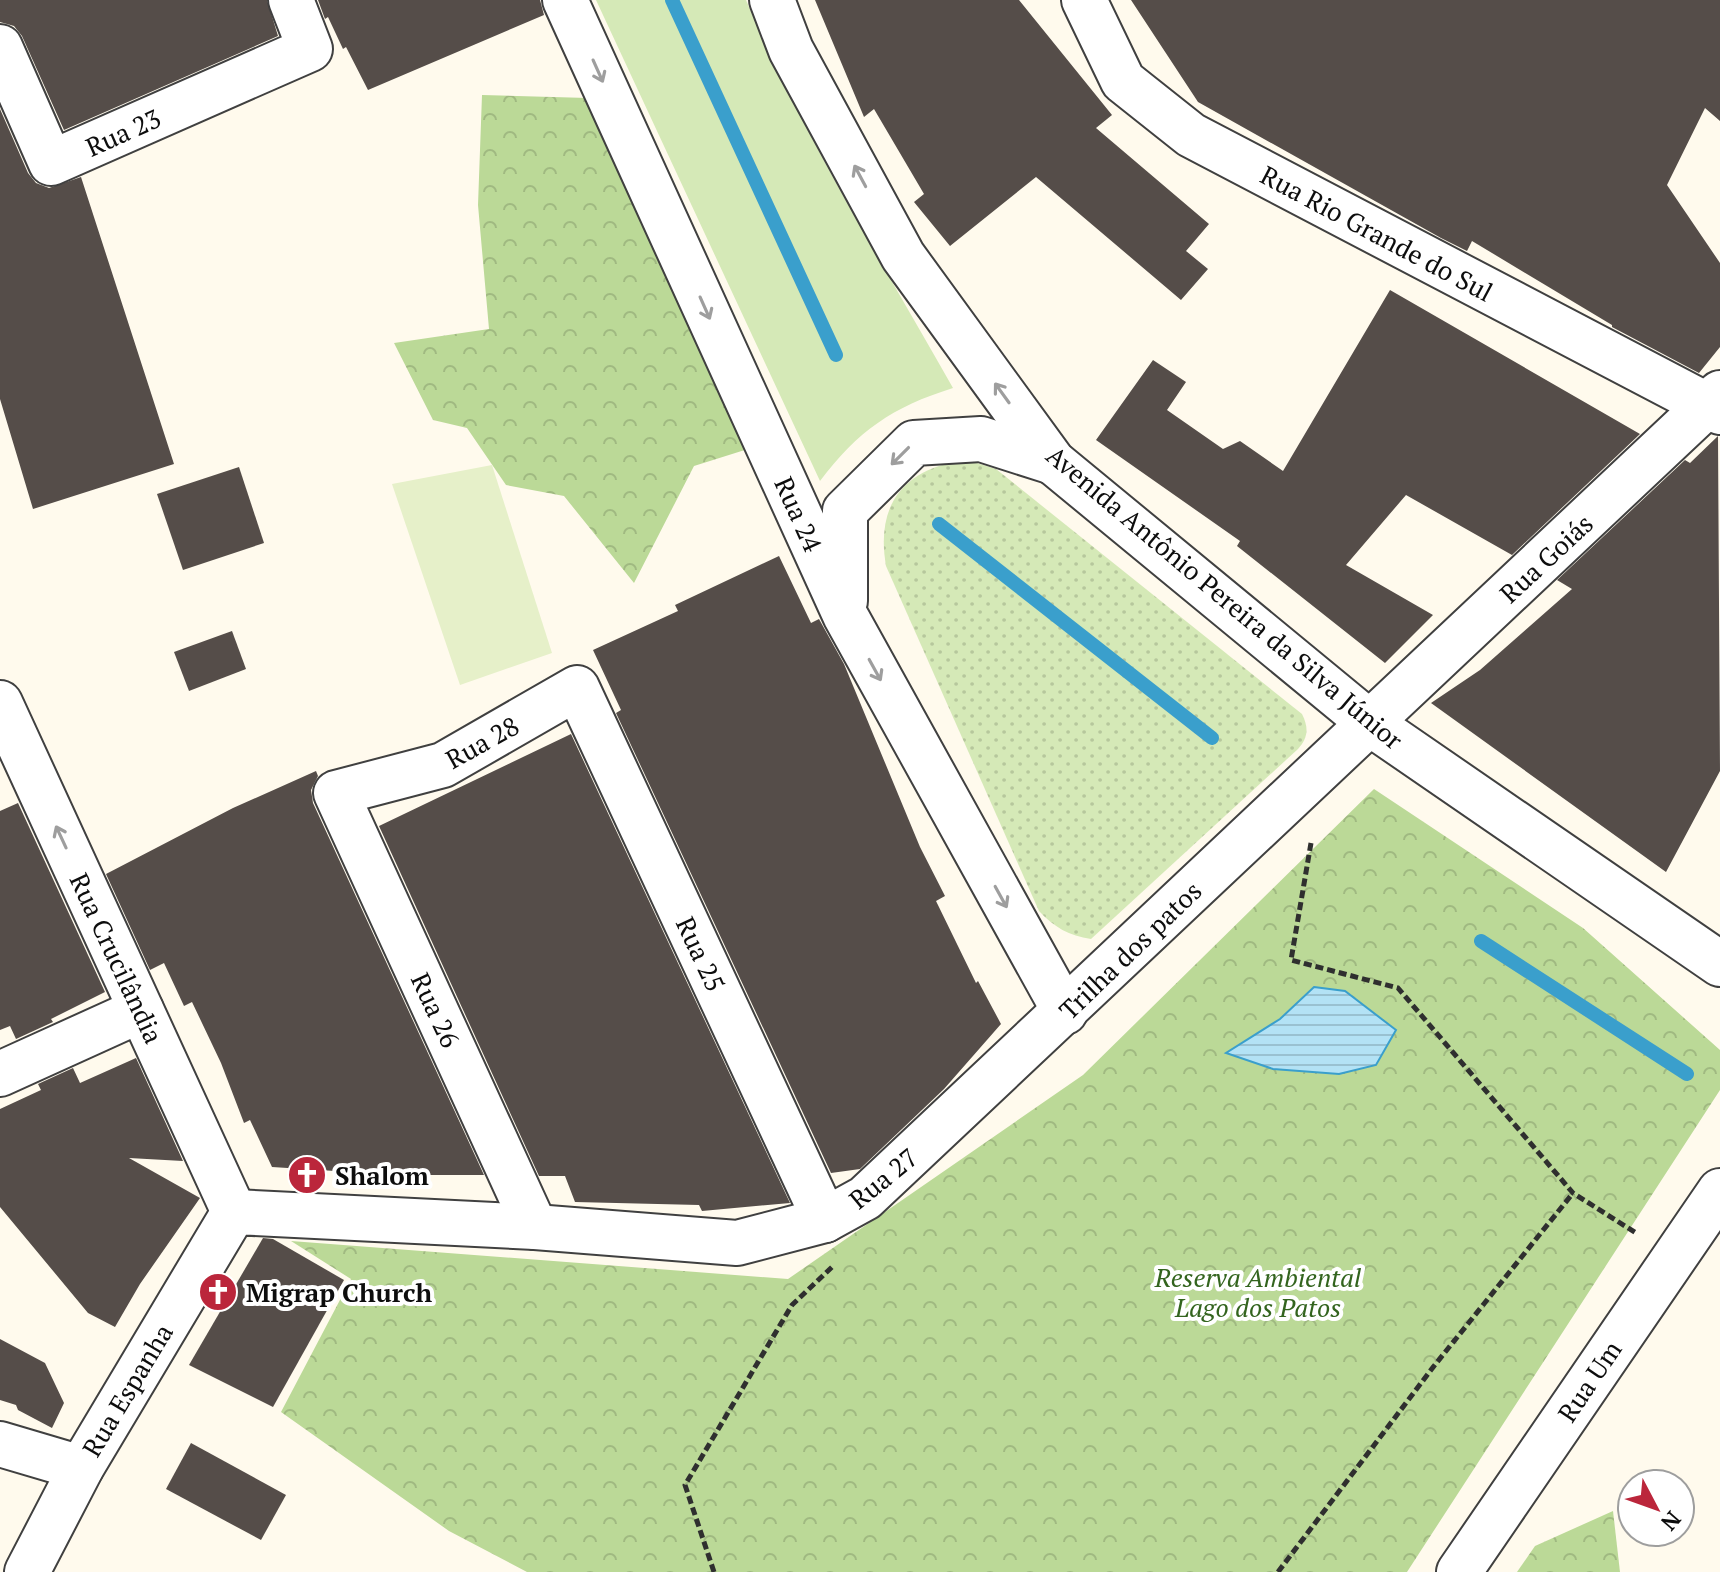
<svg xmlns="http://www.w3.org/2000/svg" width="1720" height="1572" font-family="'PT Serif',serif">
	<defs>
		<pattern id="forest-crowns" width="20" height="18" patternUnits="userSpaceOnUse" patternTransform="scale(2)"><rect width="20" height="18" fill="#bbd997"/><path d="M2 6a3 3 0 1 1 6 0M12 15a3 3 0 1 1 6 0" fill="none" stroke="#a0b981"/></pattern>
		<pattern id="park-dots" width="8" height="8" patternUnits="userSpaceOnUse" patternTransform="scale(2)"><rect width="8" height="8" fill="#d5e9b7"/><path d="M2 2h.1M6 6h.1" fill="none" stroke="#b6c79c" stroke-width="1.8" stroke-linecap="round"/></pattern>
		<pattern id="water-rules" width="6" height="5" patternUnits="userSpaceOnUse" patternTransform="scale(2)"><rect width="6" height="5" fill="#b3e2f5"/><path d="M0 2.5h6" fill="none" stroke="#99c1d1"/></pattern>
	</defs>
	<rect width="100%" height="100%" fill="#fffaed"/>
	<path fill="#d5e9b7" d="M 596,0 L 746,0 C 803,135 881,261 953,388 C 892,407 858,431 820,481 Z"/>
	<g fill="url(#forest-crowns)">
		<path d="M 482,95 L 588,98 L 748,449 L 694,466 L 634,583 L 564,496 L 506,485 L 467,428 L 433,420 L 394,343 L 489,329 L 478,205 Z"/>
		<path d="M 1374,789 L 1583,928 L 1720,1050 L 1720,1090 L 1407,1572 L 527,1572 L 449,1531 L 281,1412 L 351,1279 L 291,1241 L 788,1279 L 1083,1075 Z"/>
		<path d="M 1613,1511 L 1620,1572 L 1517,1572 L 1535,1546 Z"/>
	</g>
	<path fill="url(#park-dots)" d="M 958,461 L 977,463 L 996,469 L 1302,714 C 1309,728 1308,738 1298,749 L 1091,939 C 1069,936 1054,927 1039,911 L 886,566 C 876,508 900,472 958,461 Z"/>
	<path fill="#e6f0c9" d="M 492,465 L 552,653 L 460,685 L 392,484 Z"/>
	<path fill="url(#water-rules)" stroke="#3a9fcc" stroke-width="2" d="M 1314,987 L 1345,991 L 1396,1030 L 1376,1065 L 1339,1074 L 1273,1069 L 1226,1053 L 1280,1019 Z"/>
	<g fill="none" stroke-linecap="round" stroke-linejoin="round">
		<g stroke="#3a9fcc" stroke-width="14">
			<path d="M 672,0 L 836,355"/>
			<path d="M 939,524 L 1212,738"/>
			<path d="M 1481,941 L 1687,1074"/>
		</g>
	</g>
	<g fill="#554d49">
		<path d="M 0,0 L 267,0 L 278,36 L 64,130 L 22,36 L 14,26 L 0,22 Z"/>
		<path d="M 318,0 L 540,0 L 544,15 L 368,90 L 346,47 L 343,49 L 328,17 L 325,19 Z"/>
		<path d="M 815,0 L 1019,0 L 1112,115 L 1096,128 L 1209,224 L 1186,251 L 1208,269 L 1181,300 L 1036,177 L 950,246 L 914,202 L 924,194 L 874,109 L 864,117 Z"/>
		<path d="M 1131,0 L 1720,0 L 1720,121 L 1705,108 L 1667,185 L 1720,263 L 1720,347 L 1699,373 L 1612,327 L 1612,325 L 1472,241 L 1467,251 L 1441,238 L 1198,102 Z"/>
		<path d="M 0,109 L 28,173 L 36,183 L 49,188 L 81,177 L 174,464 L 33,509 L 0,399 Z"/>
		<path d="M 1390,290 L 1640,434 L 1512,555 L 1406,495 L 1346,565 L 1433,615 L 1385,663 L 1237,546 L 1240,541 L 1096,440 L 1153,360 L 1186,382 L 1167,410 L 1223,449 L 1240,441 L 1283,471 Z"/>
		<path d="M 1718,436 L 1720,771 L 1666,872 L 1431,703 L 1480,670 L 1572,589 L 1557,580 L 1685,460 L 1690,463 Z"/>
		<path d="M 239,467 L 264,543 L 183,570 L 157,494 Z"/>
		<path d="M 779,556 L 811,623 L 819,619 L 844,664 L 920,847 L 945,896 L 936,901 L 976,983 L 978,981 L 1001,1024 L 944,1089 L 860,1169 L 831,1173 L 616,713 L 621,710 L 593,650 L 678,611 L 675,605 Z"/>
		<path d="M 232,631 L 246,669 L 189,691 L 174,652 Z"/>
		<path d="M 571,734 L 790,1203 L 702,1211 L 699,1205 L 575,1202 L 565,1176 L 539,1176 L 379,826 Z"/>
		<path d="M 316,771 L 318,776 L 311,790 L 313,803 L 484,1175 L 398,1175 L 272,1167 L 250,1120 L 244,1123 L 221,1063 L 192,1002 L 184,1006 L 164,963 L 150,970 L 106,874 L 233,808 Z"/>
		<path d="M 18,803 L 105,992 L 51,1019 L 53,1022 L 16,1039 L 10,1026 L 0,1030 L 0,811 Z"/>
		<path d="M 136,1058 L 183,1161 L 129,1158 L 200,1198 L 140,1284 L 115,1327 L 88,1313 L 0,1207 L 0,1109 L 41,1090 L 38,1084 L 73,1068 L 80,1083 Z"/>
		<path d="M 263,1238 L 273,1239 L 344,1280 L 273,1407 L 189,1365 Z"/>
		<path d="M 0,1339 L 45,1363 L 64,1403 L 52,1428 L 18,1410 L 16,1405 L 0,1400 Z"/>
		<path d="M 191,1443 L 286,1495 L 261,1540 L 166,1489 Z"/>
	</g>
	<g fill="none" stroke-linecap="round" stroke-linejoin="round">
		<defs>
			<g id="minor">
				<path d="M 1084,0 L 1123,81 L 1191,135 L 1720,412"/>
				<path d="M 0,47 L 51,163 L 310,49 L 291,0"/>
				<path d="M 0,703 L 234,1212"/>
				<path d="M 0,1074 L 141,1010"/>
				<path d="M 535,1227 L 336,793 L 443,765 L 577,688 L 825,1220"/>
				<path d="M 0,1444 L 81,1468"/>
			</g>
			<g id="tertiary">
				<path d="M 565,0 L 845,615 L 1065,1012"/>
				<path d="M 772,0 L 791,50 L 903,256 L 1053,462 L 1371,724 L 1720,964"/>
				<path d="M 845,601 L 845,511 L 914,443 L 981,439 L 1053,462"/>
				<path d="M 27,1572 L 81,1468 L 234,1212 L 535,1227 L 737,1243 L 825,1220 L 865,1198 L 1720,393"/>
				<path d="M 1459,1572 L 1720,1191"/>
			</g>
		</defs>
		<use href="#minor" stroke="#404040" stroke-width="48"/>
		<use href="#tertiary" stroke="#404040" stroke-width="48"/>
		<g stroke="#2f2f2f" stroke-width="5" stroke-dasharray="8 4" stroke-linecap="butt">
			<path d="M 1311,843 L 1291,960 L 1398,988 L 1573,1193 L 1636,1233"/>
			<path d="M 714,1572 L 685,1485 L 792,1305 L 832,1267"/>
			<path d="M 1278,1572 L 1434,1366 L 1573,1193"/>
		</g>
		<use href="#minor" stroke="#fff" stroke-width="44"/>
		<use href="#tertiary" stroke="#fff" stroke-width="44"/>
	</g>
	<defs><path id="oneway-shaft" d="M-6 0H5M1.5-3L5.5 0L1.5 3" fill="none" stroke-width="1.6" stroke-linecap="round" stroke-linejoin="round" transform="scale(2)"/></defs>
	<g stroke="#9e9e9e">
		<use href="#oneway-shaft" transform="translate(598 71) rotate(66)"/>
		<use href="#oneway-shaft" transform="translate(860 176) rotate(-118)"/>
		<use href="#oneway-shaft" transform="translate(705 308) rotate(66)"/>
		<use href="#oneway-shaft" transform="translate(1002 393) rotate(-126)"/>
		<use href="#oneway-shaft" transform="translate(900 456) rotate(135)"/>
		<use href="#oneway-shaft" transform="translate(875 670) rotate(61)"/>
		<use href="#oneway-shaft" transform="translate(61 837) rotate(-115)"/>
		<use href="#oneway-shaft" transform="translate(1001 897) rotate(61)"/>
	</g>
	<defs>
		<symbol id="church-disc" viewBox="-11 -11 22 22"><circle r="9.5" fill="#bb263b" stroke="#fff"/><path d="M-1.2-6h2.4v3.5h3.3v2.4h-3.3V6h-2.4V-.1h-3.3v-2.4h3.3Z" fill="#fff"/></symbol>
	</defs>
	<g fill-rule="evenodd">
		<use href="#church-disc" x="285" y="1153" width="44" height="44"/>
		<use href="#church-disc" x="196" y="1270" width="44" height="44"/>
	</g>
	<g text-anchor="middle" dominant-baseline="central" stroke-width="8" stroke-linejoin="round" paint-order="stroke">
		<g font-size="26" fill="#0d0d0d" stroke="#fff">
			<text transform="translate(123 132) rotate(-24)">Rua 23</text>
			<text transform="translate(1377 233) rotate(28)">Rua Rio Grande do Sul</text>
			<text transform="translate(799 514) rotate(66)">Rua 24</text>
			<text transform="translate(1546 558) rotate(-43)">Rua Goiás</text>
			<text transform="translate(1225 597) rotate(40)">Avenida Antônio Pereira da Silva Júnior</text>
			<text transform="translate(482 742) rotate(-29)">Rua 28</text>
			<text transform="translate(1130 950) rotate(-44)">Trilha dos patos</text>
			<text transform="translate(701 954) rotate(65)">Rua 25</text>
			<text transform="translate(117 958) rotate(65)">Rua Crucilândia</text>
			<text transform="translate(436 1010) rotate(65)">Rua 26</text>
			<text transform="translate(883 1178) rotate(-39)">Rua 27</text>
			<text transform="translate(1589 1381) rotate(-56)">Rua Um</text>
			<text transform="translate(127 1390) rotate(-59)">Rua Espanha</text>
		</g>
		<g font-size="26" font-weight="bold" fill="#0d0d0d" stroke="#fff" text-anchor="start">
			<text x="335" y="1175">Shalom</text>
			<text x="246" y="1292">Migrap Church</text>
		</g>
		<g font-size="26" font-style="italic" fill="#33641e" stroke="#fff">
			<text x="1258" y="1277">Reserva Ambiental<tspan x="1258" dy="30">Lago dos Patos</tspan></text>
		</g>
	</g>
	<g transform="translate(1656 1508) rotate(131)"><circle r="38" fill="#ffffff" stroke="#9e9e9e" stroke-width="2"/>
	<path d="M0-6L14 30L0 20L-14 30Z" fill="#bb263b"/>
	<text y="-12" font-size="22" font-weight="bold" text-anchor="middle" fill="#0d0d0d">N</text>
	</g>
</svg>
